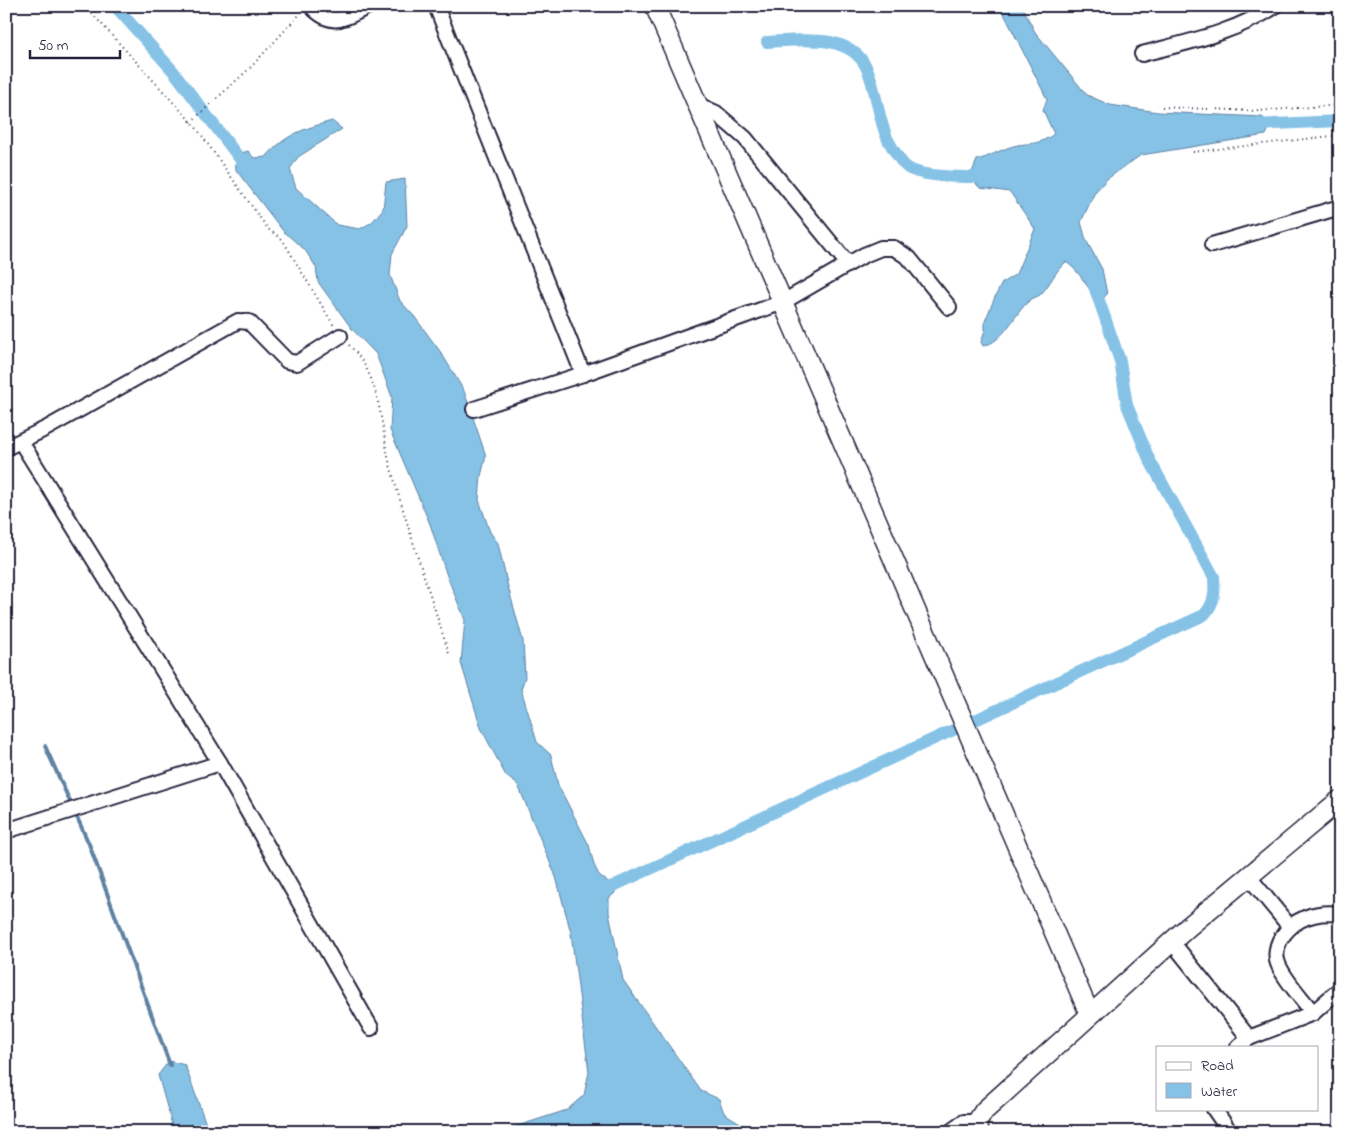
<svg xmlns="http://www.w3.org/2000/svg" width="1346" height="1138" font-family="'Indie Flower',sans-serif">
	<rect width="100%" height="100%" fill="#fff"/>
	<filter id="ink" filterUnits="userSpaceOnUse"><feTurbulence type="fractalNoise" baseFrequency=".02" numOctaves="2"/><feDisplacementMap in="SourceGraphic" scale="10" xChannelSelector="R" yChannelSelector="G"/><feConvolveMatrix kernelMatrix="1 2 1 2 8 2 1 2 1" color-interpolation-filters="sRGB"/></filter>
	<g filter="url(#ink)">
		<g fill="#86c2e6" stroke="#5e82a2">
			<path d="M 1000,6 L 1022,6 L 1035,32 L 1087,95 L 1110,105 L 1158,112 L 1262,117 L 1271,124 L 1266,135 L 1141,155 L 1107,179 L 1095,192 L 1081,222 L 1086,240 L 1102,269 L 1107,294 L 1100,302 C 1087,289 1081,272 1066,262 C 1055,271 1051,283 1042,293 C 1039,297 1033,297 1029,301 C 1014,314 1004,342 983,346 L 981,342 L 985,330 L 985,321 L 995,297 L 1002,283 L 1016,274 L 1035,229 L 1010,192 L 980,188 L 970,177 L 977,160 C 989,157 998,151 1010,147 C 1028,141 1034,148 1054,134 L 1043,110 L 1047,99 Z"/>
			<path d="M 332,121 L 342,129 L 298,157 L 290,169 L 296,188 L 337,225 L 360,229 L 372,222 L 383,209 L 386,182 L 405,179 L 407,226 L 392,254 L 390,275 L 400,301 L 414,316 L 442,354 L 464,391 L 486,456 L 481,476 L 479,500 L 490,532 L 498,543 L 507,583 L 523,641 L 525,677 L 521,689 L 537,742 L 551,755 L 558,785 L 589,845 L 594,865 L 599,875 L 614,886 L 615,893 L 609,898 L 609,913 L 623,980 L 701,1091 L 719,1099 L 724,1113 L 755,1132 L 499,1132 L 567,1110 L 584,1095 L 589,1072 L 571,933 L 556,877 L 518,785 L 506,776 L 481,728 L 461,663 L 465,620 L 447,576 L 430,524 L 390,430 L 392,397 L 376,354 L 352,329 L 318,282 L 316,267 L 305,250 L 283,231 L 236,170 L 235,155 L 248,151 L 254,158 L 266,157 C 286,134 303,129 332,121 Z"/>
			<path d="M 169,1061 L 185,1065 L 207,1127 L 214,1132 L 174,1132 L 158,1075 Z"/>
		</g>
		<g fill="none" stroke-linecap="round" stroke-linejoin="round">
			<path stroke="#5e82a2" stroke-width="4" d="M 45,746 L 89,844 L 170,1065"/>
			<g stroke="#86c2e6" stroke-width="12">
				<path d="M 115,6 L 174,72 L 246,167"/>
				<path d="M 767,42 C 800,40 853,32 868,71 C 877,93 878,119 888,140 C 893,148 900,163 908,168 C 924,178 967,177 987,177"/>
				<path d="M 1254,125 L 1340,121"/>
				<path d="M 600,892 L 1204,615 C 1215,603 1215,593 1214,577 L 1149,459 L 1127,405 L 1120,361 L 1094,286"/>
			</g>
			<defs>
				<g id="street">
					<path d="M 311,6 C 333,29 344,18 369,6"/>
					<path d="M 436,6 L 583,374 L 783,302 L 864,255 L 881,248 L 894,248 L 909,258 L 949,307"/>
					<path d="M 1142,54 C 1188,42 1235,33 1275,6"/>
					<path d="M 698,105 L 716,113 L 745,138 L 848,264"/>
					<path d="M 1212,245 L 1340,207"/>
					<path d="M 474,409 L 583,374"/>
					<path d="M 21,442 L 220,763"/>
					<path d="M 6,448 L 47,428 L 238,321 L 249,322 L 287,361 L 297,363 L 340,336"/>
					<path d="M 6,831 L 220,763 L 371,1028"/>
					<path d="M 1249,877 L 1290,927"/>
					<path d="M 1172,942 L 1249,1038"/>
					<path d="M 1313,1013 C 1302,998 1287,983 1279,966 C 1275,958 1276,948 1280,940 C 1293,918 1315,911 1340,914"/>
					<path d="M 1238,1047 L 1249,1038 L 1313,1013 L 1340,989"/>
					<path d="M 1214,1109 L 1230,1132"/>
					<path d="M 950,1132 L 964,1122 L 977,1122"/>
				</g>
				<g id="secondary">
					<path d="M 655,6 L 1090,1015"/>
					<path d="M 979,1132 L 977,1122 L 984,1111 L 1188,927 L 1340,800"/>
				</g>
			</defs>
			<use href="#street" stroke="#22223b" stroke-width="18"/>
			<use href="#secondary" stroke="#22223b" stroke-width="22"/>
			<g stroke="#22223b" stroke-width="2" stroke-dasharray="1 4" stroke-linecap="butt">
				<path d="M 85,6 L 195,126 L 268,229 L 282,239 L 334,326"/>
				<path d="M 1162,107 L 1257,111 L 1340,105"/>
				<path d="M 191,122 L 250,68 L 301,13"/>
				<path d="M 1193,152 L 1340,135"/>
				<path d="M 349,345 C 384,379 379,429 392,472 C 409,533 430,593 449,654"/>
			</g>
			<use href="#street" stroke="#fff" stroke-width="14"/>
			<use href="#secondary" stroke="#fff" stroke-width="19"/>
		</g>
	</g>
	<rect width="1346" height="1138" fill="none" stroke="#fff" stroke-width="25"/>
	<rect x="12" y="12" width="1321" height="1113" fill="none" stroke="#22223b" stroke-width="2" filter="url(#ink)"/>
	<rect x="1156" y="1046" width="162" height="65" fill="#ffffff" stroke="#a7a7b1"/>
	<rect x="1166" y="1062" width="25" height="8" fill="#ffffff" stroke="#a7a7b1"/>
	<text x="1201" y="1070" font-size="15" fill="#22223b">Road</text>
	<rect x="1166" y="1083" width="25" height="15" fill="#86c2e6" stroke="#a7a7b1"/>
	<text x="1201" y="1096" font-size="15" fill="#22223b">Water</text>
	<path d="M30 50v8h90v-8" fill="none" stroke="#22223b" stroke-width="2.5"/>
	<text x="38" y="50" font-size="15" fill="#22223b" stroke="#ffffff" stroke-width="4" paint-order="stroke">50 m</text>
</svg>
